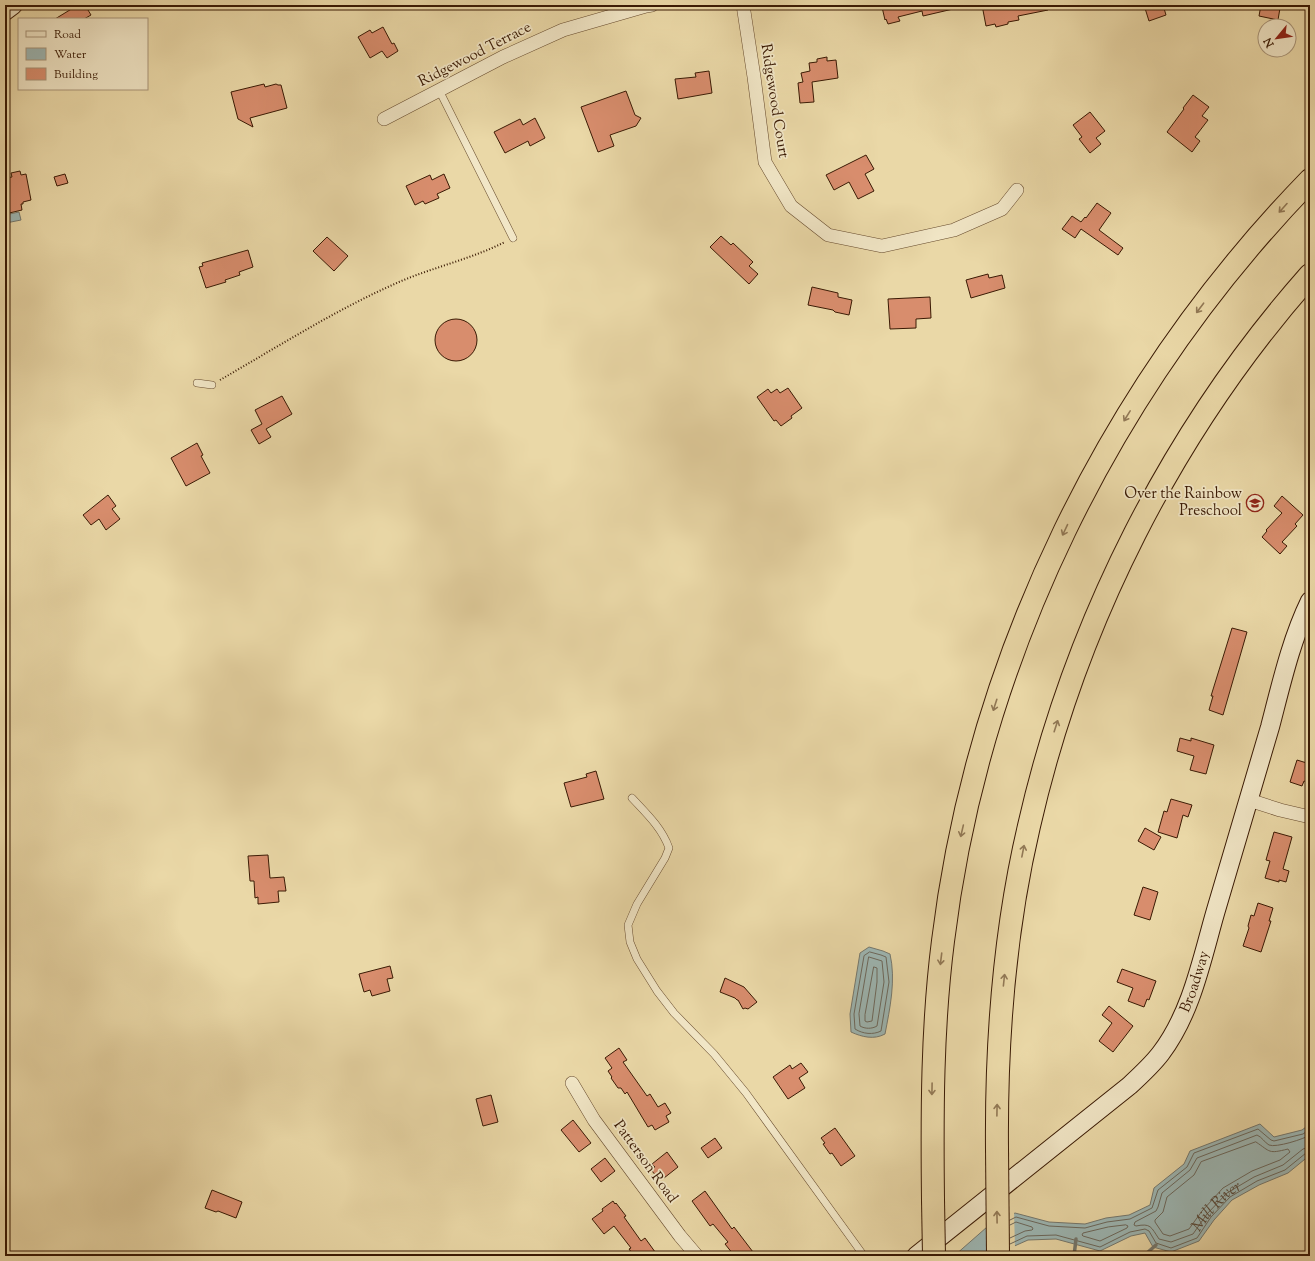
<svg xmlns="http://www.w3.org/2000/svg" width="1315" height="1261" font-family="'Sorts Mill Goudy',serif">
	<rect width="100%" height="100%" fill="#ead8a7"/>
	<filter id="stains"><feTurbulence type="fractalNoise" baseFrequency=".005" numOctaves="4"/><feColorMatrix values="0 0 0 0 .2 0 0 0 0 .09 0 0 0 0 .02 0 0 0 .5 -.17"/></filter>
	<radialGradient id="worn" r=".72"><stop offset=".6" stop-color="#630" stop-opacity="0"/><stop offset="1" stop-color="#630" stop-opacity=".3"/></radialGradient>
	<path fill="#b4bf8a" stroke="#776c47" d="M 507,1254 L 513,1256 L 450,1256 L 454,1255 Z"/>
	<g fill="#9db7b4" stroke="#75786e">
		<path d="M 19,212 L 21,220 L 6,223 L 5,215 Z"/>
		<path d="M 869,947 L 883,951 L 890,954 C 896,980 890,1008 885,1034 C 874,1040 862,1037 851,1032 L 850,1014 L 860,953 Z"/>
		<path d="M 1260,1124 L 1274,1137 L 1302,1130 L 1310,1124 L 1310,1155 L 1288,1173 L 1259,1185 L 1232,1200 L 1214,1220 L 1199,1241 L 1171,1252 L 1153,1247 L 1145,1233 L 1131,1236 L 1100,1251 L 1056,1239 L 1028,1240 L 992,1256 L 954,1256 L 987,1227 L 1015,1213 L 1049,1222 L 1085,1224 L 1106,1218 L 1129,1215 L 1150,1205 L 1154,1188 L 1184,1164 L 1190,1151 Z"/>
	</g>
	<path fill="#ead8a7" d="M 1014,1211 L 1015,1248 L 997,1256 L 987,1256 L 987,1225 Z"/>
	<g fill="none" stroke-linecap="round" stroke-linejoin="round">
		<g stroke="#6c685c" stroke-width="1">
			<path d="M 870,952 L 881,955 L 886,957 L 889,982 L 881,1031 C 873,1035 863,1034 855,1029 L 854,1014 L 864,956 Z"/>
			<path d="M 869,957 L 882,961 L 884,982 L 877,1026 C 872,1029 865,1029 860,1026 L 859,1014 Z"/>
			<path d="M 874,967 L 877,968 L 877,982 L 872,1021 L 867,1022 L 865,1021 L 865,1015 Z"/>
			<path id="s1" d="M 1310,1135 C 1304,1139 1276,1148 1269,1145 C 1265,1143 1262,1137 1257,1135 L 1197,1158 L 1190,1170 L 1162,1193 L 1158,1207 L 1156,1211 L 1135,1222 L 1134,1225 L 1136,1226 C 1151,1223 1151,1227 1159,1239 L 1171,1242 L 1193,1234 L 1207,1214 L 1227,1193 L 1254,1177 L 1283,1165 L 1303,1149 L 1310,1147"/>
			<path d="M 1256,1142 C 1271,1152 1268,1154 1288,1149 L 1290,1152 L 1280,1160 L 1252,1171 L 1223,1188 L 1202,1211 L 1189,1229 L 1170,1236 L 1163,1234 L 1155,1222 L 1155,1220 L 1163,1212 L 1167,1197 L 1194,1175 L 1201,1162 Z"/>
			<path d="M 1010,1220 L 1016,1217 L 1049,1226 L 1085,1228 L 1107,1222 L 1130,1219 L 1152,1208 L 1158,1190 L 1187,1167 L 1194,1153 L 1258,1129 L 1271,1140 L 1274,1141 L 1303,1134 L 1310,1129"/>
			<path d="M 1010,1225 L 1016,1222 L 1032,1227 L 1033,1229 L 1032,1230 L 1025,1231 L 1010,1238"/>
			<path d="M 1126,1225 L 1128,1226 L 1127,1228 L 1100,1241 L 1083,1236 L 1082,1235 L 1083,1233 L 1108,1227 Z"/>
			<path d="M 1010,1244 L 1027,1236 L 1056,1235 L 1100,1247 L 1130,1232 L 1145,1229 L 1149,1231 L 1156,1243 L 1171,1248 L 1197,1238 L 1211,1217 L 1230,1197 L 1257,1181 L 1285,1170 L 1306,1153 L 1310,1152"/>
		</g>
		<g stroke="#75786e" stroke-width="3.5">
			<path d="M 58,1256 L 61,1256"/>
			<path d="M 1074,1256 L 1076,1239"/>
			<path d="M 1146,1256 L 1147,1253 L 1156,1245"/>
		</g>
	</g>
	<g fill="#d88d6d" stroke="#3a1a04">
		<path d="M 78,5 L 85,5 L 91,15 L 84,19 L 55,19 Z"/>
		<path d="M 888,5 L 953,5 L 953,9 L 923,16 L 922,11 L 898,17 L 900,21 L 888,24 L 886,19 L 885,20 L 882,7 Z"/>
		<path d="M 982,5 L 1048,5 L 1048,10 L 1018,16 L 1019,20 L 1008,22 L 1008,24 L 996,27 L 995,24 L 986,26 Z"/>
		<path d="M 1144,5 L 1163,5 L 1166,15 L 1149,21 Z"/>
		<path d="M 1261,5 L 1280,8 L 1278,20 L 1259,16 Z"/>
		<path d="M 383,27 L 392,44 L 394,43 L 398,51 L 387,58 L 382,51 L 370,58 L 358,37 L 370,30 L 372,33 Z"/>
		<path d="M 827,57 L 827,61 L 836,60 L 838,78 L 812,82 L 814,102 L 800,103 L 798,83 L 803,82 L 801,73 L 810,71 L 809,63 L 817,62 L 817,59 Z"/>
		<path d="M 709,71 L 712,93 L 678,99 L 675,79 L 696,77 L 695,73 Z"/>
		<path d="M 264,84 L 265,87 L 276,84 L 278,85 L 281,85 L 287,108 L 250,118 L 253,127 L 238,119 L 231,92 Z"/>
		<path d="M 626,91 L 635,115 L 641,118 L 636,126 L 610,135 L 614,146 L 598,152 L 581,107 Z"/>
		<path d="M 1193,95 L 1209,107 L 1202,116 L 1208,120 L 1195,137 L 1200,141 L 1192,152 L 1167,132 L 1184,109 L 1183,108 Z"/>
		<path d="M 1090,112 L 1105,131 L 1096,138 L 1101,144 L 1090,153 L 1079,139 L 1082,137 L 1073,125 Z"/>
		<path d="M 535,118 L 545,138 L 530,146 L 528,141 L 505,153 L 494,132 L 520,119 L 523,125 Z"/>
		<path d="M 866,155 L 874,169 L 865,174 L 874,191 L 858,199 L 849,182 L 834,190 L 826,175 Z"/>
		<path d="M 20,171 L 21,175 L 26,174 L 31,200 L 23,202 L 23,204 L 21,204 L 22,210 L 5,214 L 5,178 L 12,177 L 11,173 Z"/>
		<path d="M 65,174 L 68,183 L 57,186 L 54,177 Z"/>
		<path d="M 444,174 L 450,188 L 437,194 L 439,198 L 425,204 L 423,201 L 415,205 L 406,186 L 430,175 L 432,180 Z"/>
		<path d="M 1097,203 L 1111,213 L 1099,230 L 1123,248 L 1118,255 L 1081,229 L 1075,238 L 1062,229 L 1072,216 L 1081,222 L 1085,217 L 1086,218 Z"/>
		<path d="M 721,236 L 731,245 L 733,243 L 753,262 L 749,266 L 758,274 L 749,284 L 710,247 Z"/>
		<path d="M 327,237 L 348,256 L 334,271 L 313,251 Z"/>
		<path d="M 248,250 L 253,267 L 239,272 L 240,275 L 225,280 L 226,282 L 206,288 L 199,267 L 203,266 L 202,263 Z"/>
		<path d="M 988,274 L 989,278 L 1002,275 L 1005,288 L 971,298 L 966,280 Z"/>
		<path d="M 812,287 L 838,293 L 838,297 L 852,300 L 849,315 L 835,312 L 833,310 L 808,305 Z"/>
		<path d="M 930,297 L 931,318 L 916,319 L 916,328 L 890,329 L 888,299 Z"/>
		<circle cx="456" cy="340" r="21"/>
		<path d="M 788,388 L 802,408 L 791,416 L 792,418 L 781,426 L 776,420 L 774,421 L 757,397 L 768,389 L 771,393 L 777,389 L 780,393 Z"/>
		<path d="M 282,396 L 292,414 L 266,429 L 271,437 L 259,444 L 251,430 L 262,424 L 255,410 Z"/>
		<path d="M 197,443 L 203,455 L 201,456 L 210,473 L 186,486 L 171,458 Z"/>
		<path d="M 108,495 L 116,506 L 112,509 L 120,519 L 106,530 L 99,519 L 91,525 L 83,515 Z"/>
		<path d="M 1282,496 L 1303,515 L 1295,524 L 1297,526 L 1282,542 L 1287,546 L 1280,554 L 1262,537 L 1267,531 L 1266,530 L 1282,513 L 1274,506 Z"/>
		<path d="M 1232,628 L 1247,632 L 1223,715 L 1209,710 L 1213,696 L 1211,696 Z"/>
		<path d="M 1180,738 L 1191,741 L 1191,738 L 1214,745 L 1206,774 L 1190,770 L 1194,756 L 1177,751 Z"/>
		<path d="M 1297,760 L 1310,764 L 1310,783 L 1304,781 L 1302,786 L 1290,782 Z"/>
		<path d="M 596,771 L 604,799 L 571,807 L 564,783 L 587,777 L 586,774 Z"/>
		<path d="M 1171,799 L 1192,805 L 1188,817 L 1183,815 L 1177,838 L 1158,832 L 1164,811 L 1167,812 Z"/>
		<path d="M 1145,828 L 1161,837 L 1154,850 L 1138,841 Z"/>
		<path d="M 1274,832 L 1292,837 L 1283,869 L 1289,871 L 1286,882 L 1279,880 L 1279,882 L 1265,878 L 1270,861 L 1266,860 Z"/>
		<path d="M 268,855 L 270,878 L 284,877 L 286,891 L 278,891 L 279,902 L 258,904 L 258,897 L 255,898 L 254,881 L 250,881 L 248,856 Z"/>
		<path d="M 1143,887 L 1158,892 L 1150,920 L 1134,915 Z"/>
		<path d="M 1258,903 L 1273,908 L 1269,921 L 1271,921 L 1261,952 L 1243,946 L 1249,928 L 1248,926 L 1251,915 L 1254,916 Z"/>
		<path d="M 390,966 L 393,978 L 387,979 L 390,991 L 372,996 L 370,990 L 364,992 L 359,974 Z"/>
		<path d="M 1122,969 L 1156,981 L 1149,1000 L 1147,999 L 1144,1007 L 1128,1001 L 1133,988 L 1117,982 Z"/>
		<path d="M 725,978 L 744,987 L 757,1002 L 748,1009 L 745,1008 L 743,1009 L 738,1000 L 737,1000 L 735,998 L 720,992 Z"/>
		<path d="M 1109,1006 L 1133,1026 L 1113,1052 L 1099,1041 L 1112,1023 L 1102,1015 Z"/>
		<path d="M 619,1048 L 627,1060 L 623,1062 L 647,1096 L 650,1094 L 658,1107 L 665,1103 L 671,1113 L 666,1116 L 669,1122 L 655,1130 L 652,1125 L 648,1127 L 627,1092 L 625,1094 L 621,1088 L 618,1088 L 611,1078 L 612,1077 L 608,1071 L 612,1068 L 605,1058 Z"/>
		<path d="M 801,1063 L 808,1072 L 799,1078 L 805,1088 L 788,1099 L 773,1077 L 790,1065 L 792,1069 Z"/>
		<path d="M 491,1095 L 498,1122 L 483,1126 L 476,1099 Z"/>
		<path d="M 573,1120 L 591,1143 L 579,1152 L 561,1130 Z"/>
		<path d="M 835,1128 L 855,1156 L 841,1166 L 832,1153 L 830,1154 L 823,1144 L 825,1143 L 821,1138 Z"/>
		<path d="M 715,1138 L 722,1148 L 708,1158 L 701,1148 Z"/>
		<path d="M 667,1152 L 678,1167 L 664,1178 L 662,1176 L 659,1179 L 651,1170 L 655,1167 L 652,1164 Z"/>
		<path d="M 605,1158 L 615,1171 L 601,1182 L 591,1169 Z"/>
		<path d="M 212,1190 L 242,1202 L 236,1218 L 218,1211 L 216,1212 L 205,1208 Z"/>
		<path d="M 705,1191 L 732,1229 L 734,1227 L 753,1252 L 748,1256 L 738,1256 L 735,1252 L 733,1254 L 725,1244 L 728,1242 L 713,1224 L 710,1226 L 692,1201 Z"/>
		<path d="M 613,1201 L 615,1204 L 616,1203 L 626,1216 L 624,1217 L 641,1241 L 645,1238 L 658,1256 L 634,1256 L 629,1249 L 631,1248 L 614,1226 L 604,1234 L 592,1219 L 603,1211 L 602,1209 Z"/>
	</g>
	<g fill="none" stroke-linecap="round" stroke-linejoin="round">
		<defs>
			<g id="lane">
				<path d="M 439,90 L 513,238"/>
				<path d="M 197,383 L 212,385"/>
				<path d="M 632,798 C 646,813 662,828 669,848 L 665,858 L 637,904 L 628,925 L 630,942 L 637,959 L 657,991 L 674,1013 L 714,1054 L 746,1093 L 864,1256"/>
			</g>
			<g id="street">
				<path d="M 743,5 L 754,77 L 765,162 L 791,206 L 828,235 L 882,246 L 954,230 L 1002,209 L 1017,190"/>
				<path d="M 384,119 L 503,57 L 563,30 L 646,6 L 652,5"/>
				<path d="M 1249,800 L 1280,810 L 1310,817"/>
				<path d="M 572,1083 L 594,1120 L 680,1236 L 697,1256"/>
			</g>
			<g id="secondary">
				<path d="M 5,11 L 13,5"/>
				<path id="s2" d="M 916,1256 L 1129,1086 C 1141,1075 1152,1065 1161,1053 C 1192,1012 1202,958 1216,910 C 1234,849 1252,788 1270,727 C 1281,685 1291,640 1310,601"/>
			</g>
			<g id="highway">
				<path d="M 997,1149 C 996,1040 1004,932 1029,826 C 1075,624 1172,431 1310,275"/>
				<path d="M 933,1200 C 932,1113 932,1027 943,941 C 978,656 1110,386 1310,180"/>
			</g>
		</defs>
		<use href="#lane" stroke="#664a2d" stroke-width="8"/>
		<use href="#street" stroke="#664a2d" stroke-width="14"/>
		<use href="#secondary" stroke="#3a1a04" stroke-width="20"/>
		<use href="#highway" stroke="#3a1a04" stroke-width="24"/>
		<path stroke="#3a1a04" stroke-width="2" stroke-dasharray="1 2" stroke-linecap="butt" d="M 220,380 C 279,346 337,309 399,282 C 434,267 471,259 505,242"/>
		<use href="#lane" stroke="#f1e6c6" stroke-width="7"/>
		<use href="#street" stroke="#f1e6c6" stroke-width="13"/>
		<use href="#secondary" stroke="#f1e6c6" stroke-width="18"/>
		<use href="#highway" stroke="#ead8a7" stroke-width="22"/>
		<defs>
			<g id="highway-bridge">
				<path d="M 997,1149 L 998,1256"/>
				<path d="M 933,1200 L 934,1256"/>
			</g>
		</defs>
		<use href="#highway-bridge" stroke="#3a1a04" stroke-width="24" stroke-linecap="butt"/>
		<use href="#highway-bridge" stroke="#ead8a7" stroke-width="22"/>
	</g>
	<defs><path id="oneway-shaft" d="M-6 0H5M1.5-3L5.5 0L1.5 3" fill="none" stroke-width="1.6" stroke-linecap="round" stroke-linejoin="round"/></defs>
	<g stroke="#927956">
		<use href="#oneway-shaft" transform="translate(1283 208) rotate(132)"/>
		<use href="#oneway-shaft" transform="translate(1200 308) rotate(127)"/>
		<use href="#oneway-shaft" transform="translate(1127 416) rotate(122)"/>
		<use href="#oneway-shaft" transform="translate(1065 530) rotate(115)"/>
		<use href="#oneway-shaft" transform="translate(995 705) rotate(108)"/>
		<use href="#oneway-shaft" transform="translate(1056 726) rotate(-72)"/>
		<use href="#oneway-shaft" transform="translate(962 831) rotate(103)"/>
		<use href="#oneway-shaft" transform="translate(1023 851) rotate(-79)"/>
		<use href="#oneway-shaft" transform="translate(941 959) rotate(97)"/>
		<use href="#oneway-shaft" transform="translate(1004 980) rotate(-84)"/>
		<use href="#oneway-shaft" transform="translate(932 1089) rotate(91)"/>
		<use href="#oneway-shaft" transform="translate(997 1110) rotate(-89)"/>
		<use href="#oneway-shaft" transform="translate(997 1217) rotate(-91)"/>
	</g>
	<defs>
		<symbol id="school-ring" viewBox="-11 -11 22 22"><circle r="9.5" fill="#f1e6c6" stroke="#8f2418" stroke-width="1.5"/><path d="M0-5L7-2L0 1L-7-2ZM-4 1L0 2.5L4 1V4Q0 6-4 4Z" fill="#8f2418"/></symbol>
	</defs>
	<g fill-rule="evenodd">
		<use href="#school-ring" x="1245" y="493" width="20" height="20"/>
	</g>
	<g text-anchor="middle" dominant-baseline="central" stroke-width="3.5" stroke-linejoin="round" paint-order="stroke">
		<g font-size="15" fill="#3a1a04" stroke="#f1e6c6">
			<text transform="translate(475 55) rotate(-27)">Ridgewood Terrace</text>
			<text transform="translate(774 101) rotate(81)">Ridgewood Court</text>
			<text stroke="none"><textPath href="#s2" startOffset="398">Broadway</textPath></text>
			<text transform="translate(645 1162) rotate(54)">Patterson Road</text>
		</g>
		<g font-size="15" fill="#3a1a04" stroke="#f1e6c6" text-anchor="end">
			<text x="1242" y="494">Over the Rainbow<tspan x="1242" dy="17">Preschool</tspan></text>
		</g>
		<g font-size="16" font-style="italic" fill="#584939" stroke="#f1e6c6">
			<text stroke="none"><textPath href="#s1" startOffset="323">Mill River</textPath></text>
		</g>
	</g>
	<rect width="1315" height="1261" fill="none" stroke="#ead8a7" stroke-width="20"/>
	<rect x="6" y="6" width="1303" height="1249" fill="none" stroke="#3a1a04" stroke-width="2"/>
	<rect x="10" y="10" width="1295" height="1241" fill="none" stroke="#3a1a04"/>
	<rect x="18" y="18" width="130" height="72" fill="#f1e6c6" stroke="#a89478"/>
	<rect x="26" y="31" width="20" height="6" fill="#f1e6c6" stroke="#a89478"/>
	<text x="54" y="38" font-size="12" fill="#3a1a04">Road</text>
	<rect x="26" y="48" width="20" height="12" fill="#9db7b4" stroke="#a89478"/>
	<text x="54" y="58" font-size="12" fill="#3a1a04">Water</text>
	<rect x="26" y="68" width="20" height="12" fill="#d88d6d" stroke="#a89478"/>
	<text x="54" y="78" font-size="12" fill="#3a1a04">Building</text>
	<g transform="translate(1277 38) rotate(241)"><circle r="19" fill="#f1e6c6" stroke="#a89478"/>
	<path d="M0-3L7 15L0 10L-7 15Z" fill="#8f2418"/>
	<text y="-6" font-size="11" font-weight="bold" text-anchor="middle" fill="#3a1a04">N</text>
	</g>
	<rect width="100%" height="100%" filter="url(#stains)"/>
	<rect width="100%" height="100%" fill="url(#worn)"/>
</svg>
